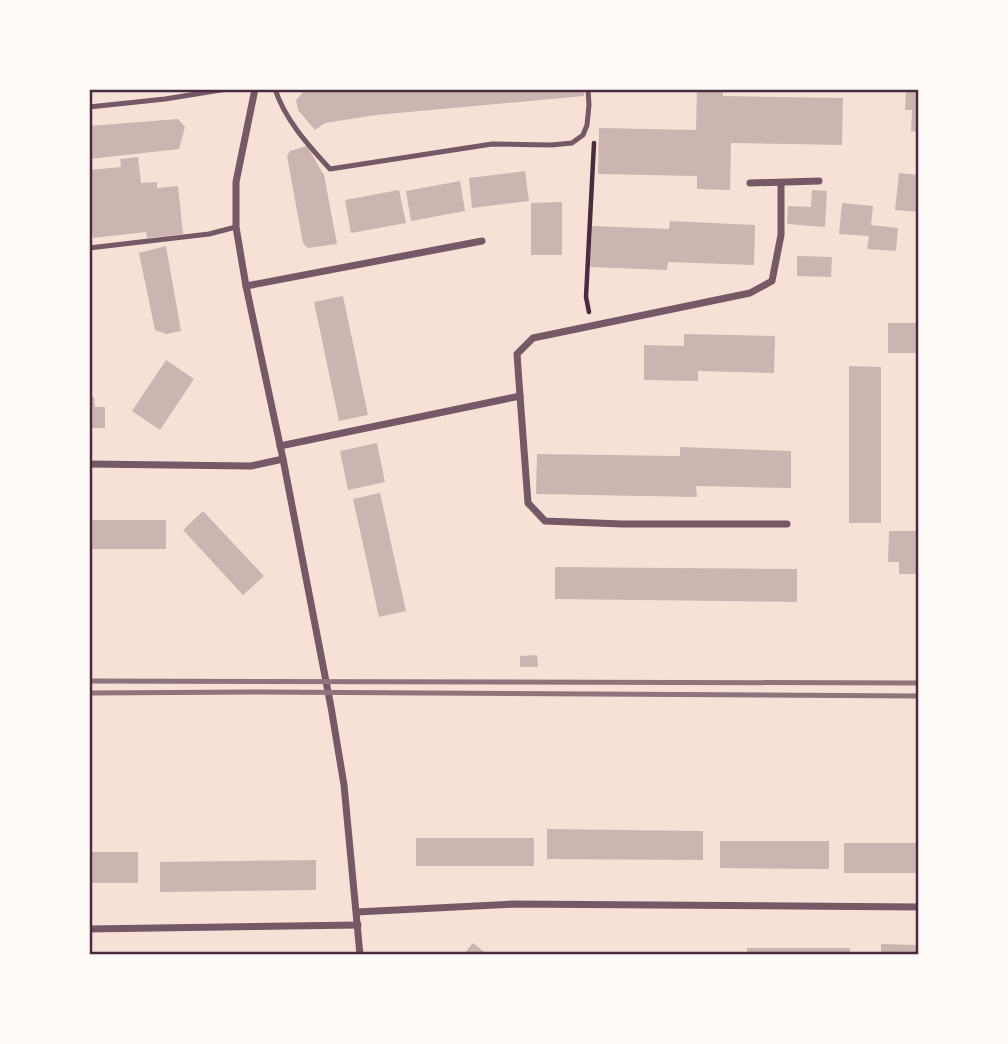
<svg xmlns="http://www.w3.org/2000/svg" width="1008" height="1044" font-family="Montserrat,sans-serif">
	<rect width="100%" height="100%" fill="#f7e1d7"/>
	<g fill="#ccb4b1">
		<path d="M 312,89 L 583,89 L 584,96 L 376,115 L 325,123 L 315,130 L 298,110 L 296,100 L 305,90 Z"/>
		<path d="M 697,89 L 723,89 L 723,96 L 843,98 L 842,145 L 731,143 L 730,190 L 697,189 L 697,176 L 598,174 L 599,128 L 696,130 Z"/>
		<path d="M 906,89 L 919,89 L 919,132 L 911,131 L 912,110 L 905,110 Z"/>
		<path d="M 178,119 L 185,127 L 179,149 L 89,159 L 89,126 Z"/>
		<path d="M 307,146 L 324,175 L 337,244 L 308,248 L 303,243 L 287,156 L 290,151 Z"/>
		<path d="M 138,157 L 141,183 L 157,182 L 157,188 L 178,186 L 183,234 L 147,238 L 146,232 L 93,238 L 89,205 L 89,170 L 121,167 L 120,159 Z"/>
		<path d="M 525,171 L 529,201 L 472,208 L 469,178 Z"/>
		<path d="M 899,173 L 919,175 L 919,212 L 895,210 Z"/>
		<path d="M 460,181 L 465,211 L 411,221 L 406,191 Z"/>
		<path d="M 399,190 L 406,223 L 351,233 L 345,200 Z"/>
		<path d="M 812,190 L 827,191 L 825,227 L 787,224 L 788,206 L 811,207 Z"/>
		<path d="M 562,202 L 562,255 L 531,255 L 531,203 Z"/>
		<path d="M 842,203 L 873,206 L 871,225 L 898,228 L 896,251 L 867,249 L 869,236 L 839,234 Z"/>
		<path d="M 670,221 L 755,225 L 754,265 L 668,262 L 667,270 L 590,267 L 592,226 L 669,229 Z"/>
		<path d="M 166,246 L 181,331 L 166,334 L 155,330 L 139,253 Z"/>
		<path d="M 797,256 L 832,257 L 831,277 L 797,276 Z"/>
		<path d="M 343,296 L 368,415 L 339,421 L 314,302 Z"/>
		<rect x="888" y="323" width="31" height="30"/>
		<path d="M 684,334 L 775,336 L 774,373 L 698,371 L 698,381 L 644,380 L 644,345 L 684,346 Z"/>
		<path d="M 166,360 L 194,379 L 160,430 L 132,411 Z"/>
		<path d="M 849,366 L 881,367 L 881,523 L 849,523 Z"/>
		<path d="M 89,397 L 94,397 L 95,407 L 105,407 L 105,428 L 89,428 Z"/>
		<path d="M 377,443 L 385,482 L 348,490 L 340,451 Z"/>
		<path d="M 680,447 L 791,451 L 791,488 L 696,486 L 697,497 L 536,494 L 537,454 L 680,456 Z"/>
		<path d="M 380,493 L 406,611 L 379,617 L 353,499 Z"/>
		<path d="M 203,511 L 264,576 L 243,595 L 183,530 Z"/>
		<rect x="89" y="520" width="77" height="29"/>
		<path d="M 889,531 L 919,531 L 919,574 L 899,574 L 899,562 L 888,562 Z"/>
		<path d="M 555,567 L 797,569 L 797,602 L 555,599 Z"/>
		<path d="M 537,655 L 538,667 L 520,667 L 520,656 Z"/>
		<path d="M 547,829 L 703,831 L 703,860 L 547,859 Z"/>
		<rect x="416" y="838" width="118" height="28"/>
		<path d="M 720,841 L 829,841 L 829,869 L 720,868 Z"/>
		<rect x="844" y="843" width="75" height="30"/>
		<rect x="89" y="852" width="49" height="31"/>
		<path d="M 316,860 L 316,890 L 160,892 L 160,862 Z"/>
		<path d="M 473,943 L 488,955 L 463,955 Z"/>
		<path d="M 881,944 L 919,945 L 919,955 L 881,955 Z"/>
		<rect x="747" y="948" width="103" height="7"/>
	</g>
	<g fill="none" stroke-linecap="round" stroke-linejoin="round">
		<path stroke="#4a2c40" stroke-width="4.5" d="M 589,312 L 586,297 L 594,143"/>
		<g stroke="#755966" stroke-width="5">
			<path d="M 275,89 C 285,120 309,146 330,169 L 492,144 L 551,145 L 572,143 L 583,135 L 587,125 L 589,105 L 588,89"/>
			<path d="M 89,107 L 165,99 L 227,89"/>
			<path d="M 89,248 L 209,234 L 236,227"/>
		</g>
		<g stroke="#755966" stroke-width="7">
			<path d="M 255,89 L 236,182 L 236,227 L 246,286 L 283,459 L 331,707 L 344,785 L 360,955"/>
			<path d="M 750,183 L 819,181"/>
			<path d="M 246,286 L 482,241"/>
			<path d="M 520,396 L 517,354 L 533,338 L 750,293 L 772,281 L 781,235 L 781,183"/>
			<path d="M 280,446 L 520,396 L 528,503 L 545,521 L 622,524 L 787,524"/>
			<path d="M 89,464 L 251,466 L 283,459"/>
			<path d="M 357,912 L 513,904 L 919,907"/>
			<path d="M 89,929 L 358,925"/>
		</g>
		<g stroke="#8f747c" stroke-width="5">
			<path d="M 89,681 L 919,683"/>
			<path d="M 89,693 L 260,692 L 919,696"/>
		</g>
	</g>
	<rect width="1008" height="1044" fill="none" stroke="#fffaf5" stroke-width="182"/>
	<rect x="91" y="91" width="826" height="862" fill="none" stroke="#4a2c40" stroke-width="2.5"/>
</svg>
